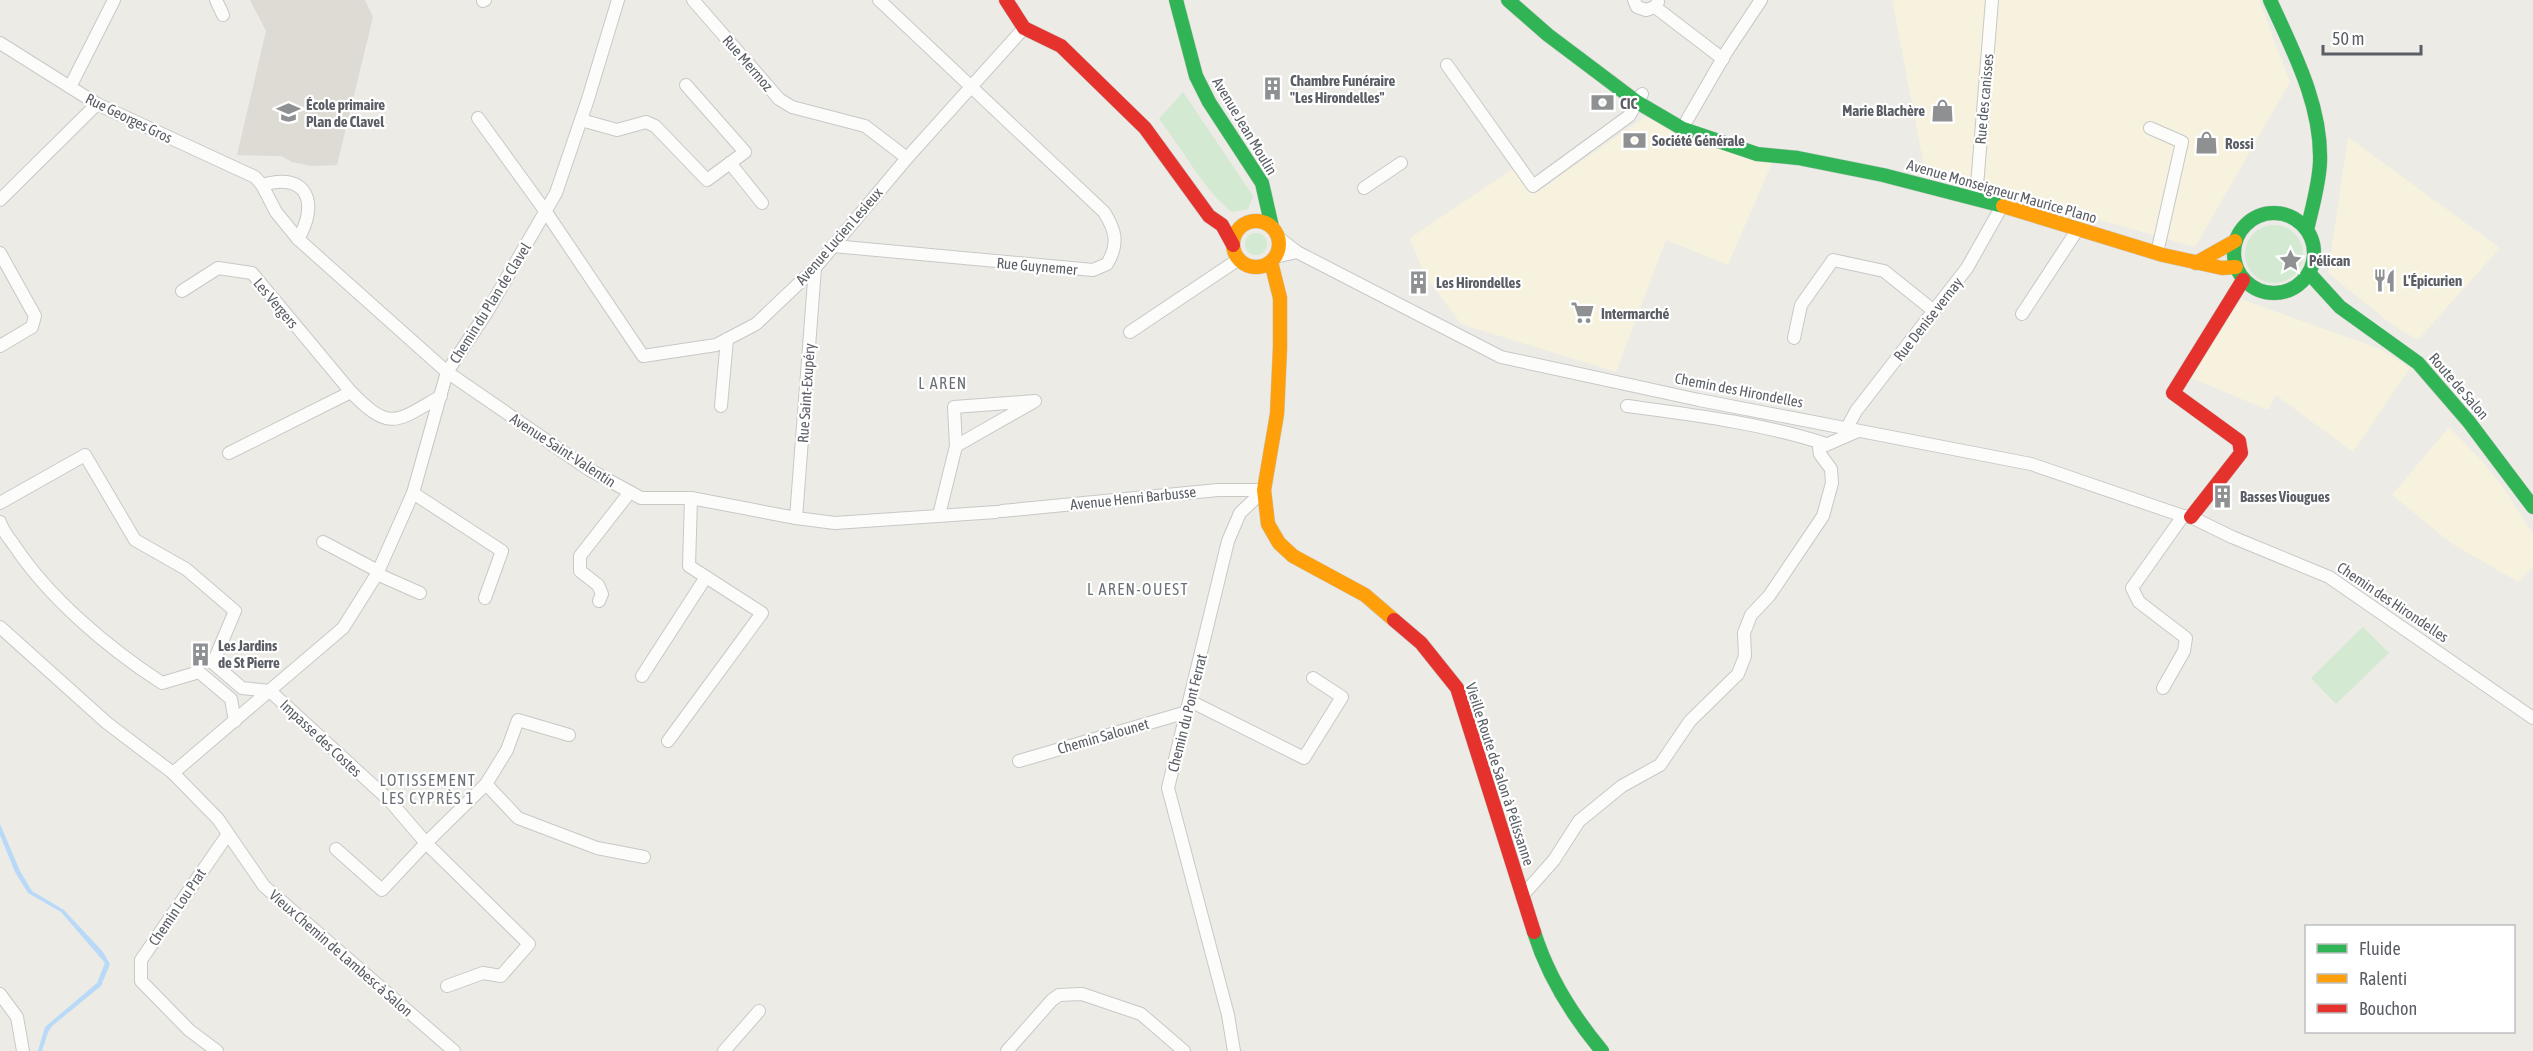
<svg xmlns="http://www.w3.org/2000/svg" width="2533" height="1051" font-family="'Asap Condensed',sans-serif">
	<rect width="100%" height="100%" fill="#ecebe6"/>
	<g fill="#f6f2de">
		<path d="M 1892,0 L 2259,0 L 2290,82 L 2195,247 L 1925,171 Z"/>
		<path d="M 1645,117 L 1772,163 L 1728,265 L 1666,240 L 1616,372 L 1461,324 L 1424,274 L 1410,238 L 1513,169 L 1534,194 Z"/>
		<path d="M 2348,137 L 2500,248 L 2418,340 L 2391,324 L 2328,273 Z"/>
		<path d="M 2241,299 L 2380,349 L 2410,368 L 2353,452 L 2276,395 L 2268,410 L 2189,377 Z"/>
		<path d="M 2449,427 L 2483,462 L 2503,487 L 2533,534 L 2533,567 L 2518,582 L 2451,543 L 2392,495 Z"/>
	</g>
	<path fill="#dddbd4" d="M 250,0 L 365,0 L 373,17 L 337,165 L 311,166 L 292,162 L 281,156 L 237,155 L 266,31 Z"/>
	<g fill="#d3e9d1">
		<path d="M 1183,92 L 1253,196 L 1248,209 L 1232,212 C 1203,189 1183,149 1159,119 Z"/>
		<circle cx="2274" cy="254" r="29"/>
		<circle cx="1256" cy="244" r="11"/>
		<path d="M 2363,627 L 2389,653 L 2336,704 L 2311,678 Z"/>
	</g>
	<path fill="#b9d9f8" d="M 0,824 L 20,871 L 32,891 L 64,910 L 103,952 L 110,964 L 101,986 L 52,1026 L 48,1032 L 42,1051 L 38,1051 L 45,1027 L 97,983 L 105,963 L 61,912 L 28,893 L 15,872 L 0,835 Z"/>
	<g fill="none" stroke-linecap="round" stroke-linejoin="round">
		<defs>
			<g id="street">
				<path d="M 216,0 L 223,15"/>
				<path d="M 693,0 L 779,99 L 792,107 L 865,126 L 907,158"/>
				<path d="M 1634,0 L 1637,7 L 1646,10 L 1655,7 L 1658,2"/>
				<path d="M 483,1 L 485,0"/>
				<path d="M 1655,7 L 1723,59"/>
				<path d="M 0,43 L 97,104 L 255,177 L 262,185 L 276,212 L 298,239 L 447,372 L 588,469 L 641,498 L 691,498 L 796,518 L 835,523 L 996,512"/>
				<path d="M 1447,65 L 1533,186 L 1629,116 L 1642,94"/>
				<path d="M 70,87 L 114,0"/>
				<path d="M 478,118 L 546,212 L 643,356 L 716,345 L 756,324 L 815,268 L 907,158 L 1024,28"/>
				<path d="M 581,120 L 617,130 L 646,122 L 655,126 L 707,180 L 745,152 L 686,85"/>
				<path d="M 1687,120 L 1727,51 L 1761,0"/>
				<path d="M 2150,128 L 2182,142 L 2157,253"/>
				<path d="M 730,163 L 762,203"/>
				<path d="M 262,185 C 308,171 319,204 298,239"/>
				<path d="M 1364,188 L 1401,163"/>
				<path d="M 1976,198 L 1992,0"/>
				<path d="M 0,200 L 97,104"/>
				<path d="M 1279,238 L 1297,252 L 1501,357 L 1699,400 L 2031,464 L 2183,516 L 2191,517 L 2232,537 L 2329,577 L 2533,718"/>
				<path d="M 833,246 L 1093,270 L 1107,264 C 1119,244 1116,231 1104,212 L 879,0"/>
				<path d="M 0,253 L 35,316 L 32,327 L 0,346"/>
				<path d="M 1275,257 L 1297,252"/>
				<path d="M 182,291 L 218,268 L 252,273 L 351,392"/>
				<path d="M 2022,314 L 2078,229"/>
				<path d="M 1130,332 L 1239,259"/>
				<path d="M 1794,338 L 1801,305 L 1833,260 L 1884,271 L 1934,311"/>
				<path d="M 721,406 L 727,339"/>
				<path d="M 1627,406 C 1694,415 1761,423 1826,444"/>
				<path d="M 1847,428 L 1856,411 L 1967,268 L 2002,206"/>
				<path d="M 229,453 L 351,392 C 390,432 396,422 441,396"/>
				<path d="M 413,493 L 502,551 L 485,598"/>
				<path d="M 0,503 L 85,455 L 135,540 L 186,569 L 235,611 L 213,663 L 242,688 L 270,691 L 390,801 L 426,843 L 486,784 L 507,750 L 518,720 L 569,735"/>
				<path d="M 1002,511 L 1218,490 L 1264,490"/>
				<path d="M 939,515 L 956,446 L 1035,401 L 954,407 L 956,446"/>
				<path d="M 796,518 L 815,268"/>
				<path d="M 0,522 C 2,530 9,538 14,545 C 49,598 108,648 162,683 L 199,672 L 231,699 L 235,721"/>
				<path d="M 323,542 L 378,571"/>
				<path d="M 377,574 L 420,593"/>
				<path d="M 599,601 L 602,594 L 598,585 L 580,571 L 580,556 L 630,492"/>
				<path d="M 0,627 L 107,723 L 173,773 L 218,819 L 264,886 L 454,1051"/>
				<path d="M 642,676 L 706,577"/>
				<path d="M 2163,688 L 2184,651 L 2186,638 L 2139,602 L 2132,588 L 2183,516"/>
				<path d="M 1190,701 L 1304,758 L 1342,697 L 1313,678"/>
				<path d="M 668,741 L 762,613 L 689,566 L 691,498"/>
				<path d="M 1019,761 L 1187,712"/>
				<path d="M 173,773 L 343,628 L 377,574 L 413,493 L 447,372 L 487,312 L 556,193 L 588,99 L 618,0"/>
				<path d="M 486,784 L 518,818 L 597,848 L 644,857"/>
				<path d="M 336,849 L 382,890 L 426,843 L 529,944 L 501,976 L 483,973 L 447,986"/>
				<path d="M 1522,896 L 1554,860 L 1579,821 L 1622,786 L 1660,765 L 1690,721 L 1738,674 L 1745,656 L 1744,633 L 1751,615 L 1769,596 L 1823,516 L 1832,483 L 1831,469 L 1820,454 L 1819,448 L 1858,431"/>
				<path d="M 0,994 L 17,1017 L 23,1051"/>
				<path d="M 217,1051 L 189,1030 L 141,981 L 141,960 L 228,834"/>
				<path d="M 724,1051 L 759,1011"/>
				<path d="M 1007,1051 L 1052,1000 L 1059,995 L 1082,994 L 1141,1014 L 1184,1051"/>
				<path d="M 1234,1051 L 1228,1015 L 1168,788 L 1228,541 L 1240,513 L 1264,490"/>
			</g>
			<g id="fast">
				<path d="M 1176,0 L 1196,76 L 1209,102 L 1262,183 L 1272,227"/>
				<path d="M 1508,0 L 1548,35 L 1637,102 L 1683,129 L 1757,154 L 1798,158 L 1883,175 L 2003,206"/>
				<path d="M 2270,0 C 2293,51 2322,105 2320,162 C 2319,185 2312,208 2307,230"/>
				<circle cx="2274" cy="253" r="40"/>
				<path d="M 2309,273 L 2340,307 L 2418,363 L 2469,422 L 2533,507"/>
				<path d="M 1534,932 C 1548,977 1572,1015 1602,1051"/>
			</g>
			<g id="slow">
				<path d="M 2003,206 L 2163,255 L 2222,268 L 2236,267"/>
				<circle cx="1256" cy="244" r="23"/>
				<path d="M 1271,262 L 1280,298 L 1280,348 L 1277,414 L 1264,490 L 1268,524 L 1279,543 L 1293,556 L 1365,595 L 1394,620"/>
				<path d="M 2196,263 L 2235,241"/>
			</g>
			<g id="jam">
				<path d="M 1006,0 L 1024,28 L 1061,46 L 1145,128 L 1209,216 L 1222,225 L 1233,245"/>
				<path d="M 2191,517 L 2241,453 L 2239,441 L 2173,393 L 2243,280"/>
				<path d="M 1394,620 L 1421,643 L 1457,688 L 1534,932"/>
			</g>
		</defs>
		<use href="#street" stroke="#c8c8c7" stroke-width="14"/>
		<use href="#fast" stroke="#c8c9c8" stroke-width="15"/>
		<use href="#slow" stroke="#c8c9c8" stroke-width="15"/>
		<use href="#jam" stroke="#c8c9c8" stroke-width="15"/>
		<use href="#street" stroke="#fcfcfb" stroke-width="12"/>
		<use href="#fast" stroke="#30b455" stroke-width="14"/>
		<use href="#slow" stroke="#ff9f0a" stroke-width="14"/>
		<use href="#jam" stroke="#e5322d" stroke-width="14"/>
	</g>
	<defs>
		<symbol id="building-bare" viewBox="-9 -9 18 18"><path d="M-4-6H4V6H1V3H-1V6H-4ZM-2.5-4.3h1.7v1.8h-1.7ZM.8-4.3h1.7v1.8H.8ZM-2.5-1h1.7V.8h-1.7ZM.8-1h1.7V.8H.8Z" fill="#8e9092" stroke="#fff" stroke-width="2.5" paint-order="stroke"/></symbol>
		<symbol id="bank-bare" viewBox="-9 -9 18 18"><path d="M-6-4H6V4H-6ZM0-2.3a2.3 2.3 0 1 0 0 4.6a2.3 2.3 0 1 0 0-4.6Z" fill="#8e9092" stroke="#fff" stroke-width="2.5" paint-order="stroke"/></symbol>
		<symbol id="shop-bare" viewBox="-9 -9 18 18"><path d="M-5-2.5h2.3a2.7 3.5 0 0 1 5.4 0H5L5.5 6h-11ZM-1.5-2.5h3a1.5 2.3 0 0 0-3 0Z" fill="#8e9092" stroke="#fff" stroke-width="2.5" paint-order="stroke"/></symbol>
		<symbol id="school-bare" viewBox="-9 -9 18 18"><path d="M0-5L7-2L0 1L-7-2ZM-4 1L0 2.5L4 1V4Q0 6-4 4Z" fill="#8e9092" stroke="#fff" stroke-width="2.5" paint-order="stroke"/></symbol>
		<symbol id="sight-bare" viewBox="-9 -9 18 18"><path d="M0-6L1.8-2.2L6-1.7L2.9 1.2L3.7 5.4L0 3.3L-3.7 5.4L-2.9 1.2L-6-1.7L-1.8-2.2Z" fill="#8e9092" stroke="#fff" stroke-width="2.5" paint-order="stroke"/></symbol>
		<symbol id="restaurant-bare" viewBox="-9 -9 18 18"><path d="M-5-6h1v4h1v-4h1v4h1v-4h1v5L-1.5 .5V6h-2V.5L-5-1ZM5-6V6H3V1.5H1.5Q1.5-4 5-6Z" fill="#8e9092" stroke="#fff" stroke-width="2.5" paint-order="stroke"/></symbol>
		<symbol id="supermarket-bare" viewBox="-9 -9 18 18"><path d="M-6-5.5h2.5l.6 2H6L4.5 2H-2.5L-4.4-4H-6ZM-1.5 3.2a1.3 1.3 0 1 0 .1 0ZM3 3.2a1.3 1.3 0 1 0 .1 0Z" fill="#8e9092" stroke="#fff" stroke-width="2.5" paint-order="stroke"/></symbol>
	</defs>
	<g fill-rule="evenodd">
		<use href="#building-bare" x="1256" y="72" width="33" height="33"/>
		<use href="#bank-bare" x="1586" y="86" width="33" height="33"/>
		<use href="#shop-bare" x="1926" y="94" width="33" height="33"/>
		<use href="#school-bare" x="272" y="96" width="33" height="33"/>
		<use href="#bank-bare" x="1618" y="124" width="33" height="33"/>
		<use href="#shop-bare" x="2190" y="126" width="33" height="33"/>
		<use href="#sight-bare" x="2274" y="244" width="33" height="33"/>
		<use href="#restaurant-bare" x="2368" y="264" width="33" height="33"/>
		<use href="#building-bare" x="1402" y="266" width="33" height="33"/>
		<use href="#supermarket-bare" x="1566" y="296" width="33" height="33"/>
		<use href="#building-bare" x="2206" y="480" width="33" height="33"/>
		<use href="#building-bare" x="184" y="638" width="33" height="33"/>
	</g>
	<g text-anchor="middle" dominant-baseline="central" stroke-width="4.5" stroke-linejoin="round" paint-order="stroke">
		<g font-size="15" fill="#5b5f65" stroke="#fff">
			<text transform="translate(748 63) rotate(49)">Rue Mermoz</text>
			<text transform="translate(1984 99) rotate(-85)">Rue des canisses</text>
			<text transform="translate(129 118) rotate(26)">Rue Georges Gros</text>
			<text transform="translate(1245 126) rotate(59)">Avenue Jean Moulin</text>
			<text transform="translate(2002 191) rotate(16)">Avenue Monseigneur Maurice Plano</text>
			<text transform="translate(839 236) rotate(-49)">Avenue Lucien Lesieux</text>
			<text transform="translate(1037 266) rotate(5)">Rue Guynemer</text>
			<text transform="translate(276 303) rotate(50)">Les Vergers</text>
			<text transform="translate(490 303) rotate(-58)">Chemin du Plan de Clavel</text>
			<text transform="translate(1928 319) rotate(-52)">Rue Denise vernay</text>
			<text transform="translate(2459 386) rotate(49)">Route de Salon</text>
			<text transform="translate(1739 390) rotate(11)">Chemin des Hirondelles</text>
			<text transform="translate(806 393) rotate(-86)">Rue Saint-Exupéry</text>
			<text transform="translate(563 450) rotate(33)">Avenue Saint-Valentin</text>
			<text transform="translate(1133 498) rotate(-6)">Avenue Henri Barbusse</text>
			<text transform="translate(2393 602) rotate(34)">Chemin des Hirondelles</text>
			<text transform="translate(1187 713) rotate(-76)">Chemin du Pont Ferrat</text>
			<text transform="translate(1103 736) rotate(-16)">Chemin Salounet</text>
			<text transform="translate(321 738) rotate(43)">Impasse des Costes</text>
			<text transform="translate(1500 774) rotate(72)">Vieille Route de Salon à Pélissanne</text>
			<text transform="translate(177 907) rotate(-56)">Chemin Lou Prat</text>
			<text transform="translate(341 953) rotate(41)">Vieux Chemin de Lambesc à Salon</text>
		</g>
		<g font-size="15" font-weight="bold" fill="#5b5f65" stroke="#fff" text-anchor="start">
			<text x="1290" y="80">Chambre Funéraire<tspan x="1290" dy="17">"Les Hirondelles"</tspan></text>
			<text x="1620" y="103">CIC</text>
			<text x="306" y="104">École primaire<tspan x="306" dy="17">Plan de Clavel</tspan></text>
			<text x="1925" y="110" text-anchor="end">Marie Blachère</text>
			<text x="1652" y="140">Société Générale</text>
			<text x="2225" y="143">Rossi</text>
			<text x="2309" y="260">Pélican</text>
			<text x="2403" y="280">L'Épicurien</text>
			<text x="1436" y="282">Les Hirondelles</text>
			<text x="1601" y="313">Intermarché</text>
			<text x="2240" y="496">Basses Viougues</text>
			<text x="218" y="645">Les Jardins<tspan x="218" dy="17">de St Pierre</tspan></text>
		</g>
		<g font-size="16" letter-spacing="1.5" fill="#6c7177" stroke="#fff">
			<text x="943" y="383">L AREN</text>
			<text x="1138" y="589">L AREN-OUEST</text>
			<text x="428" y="780">LOTISSEMENT<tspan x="428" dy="18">LES CYPRÈS 1</tspan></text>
		</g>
	</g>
	<rect x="2305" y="925" width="210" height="108" fill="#ffffff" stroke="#bdbfc1" stroke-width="1.5"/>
	<rect x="2317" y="944" width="30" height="9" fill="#30b455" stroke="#bdbfc1" stroke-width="1.5"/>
	<text x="2359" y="955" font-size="18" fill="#5b5f65">Fluide</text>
	<rect x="2317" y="974" width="30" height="9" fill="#ff9f0a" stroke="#bdbfc1" stroke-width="1.5"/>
	<text x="2359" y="985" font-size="18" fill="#5b5f65">Ralenti</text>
	<rect x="2317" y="1004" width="30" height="9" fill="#e5322d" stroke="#bdbfc1" stroke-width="1.5"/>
	<text x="2359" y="1015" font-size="18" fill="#5b5f65">Bouchon</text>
	<path d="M2323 45v9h98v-9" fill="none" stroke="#5b5f65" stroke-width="3"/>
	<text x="2332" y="45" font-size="18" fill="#5b5f65" stroke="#ffffff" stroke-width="4.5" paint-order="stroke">50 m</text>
</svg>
